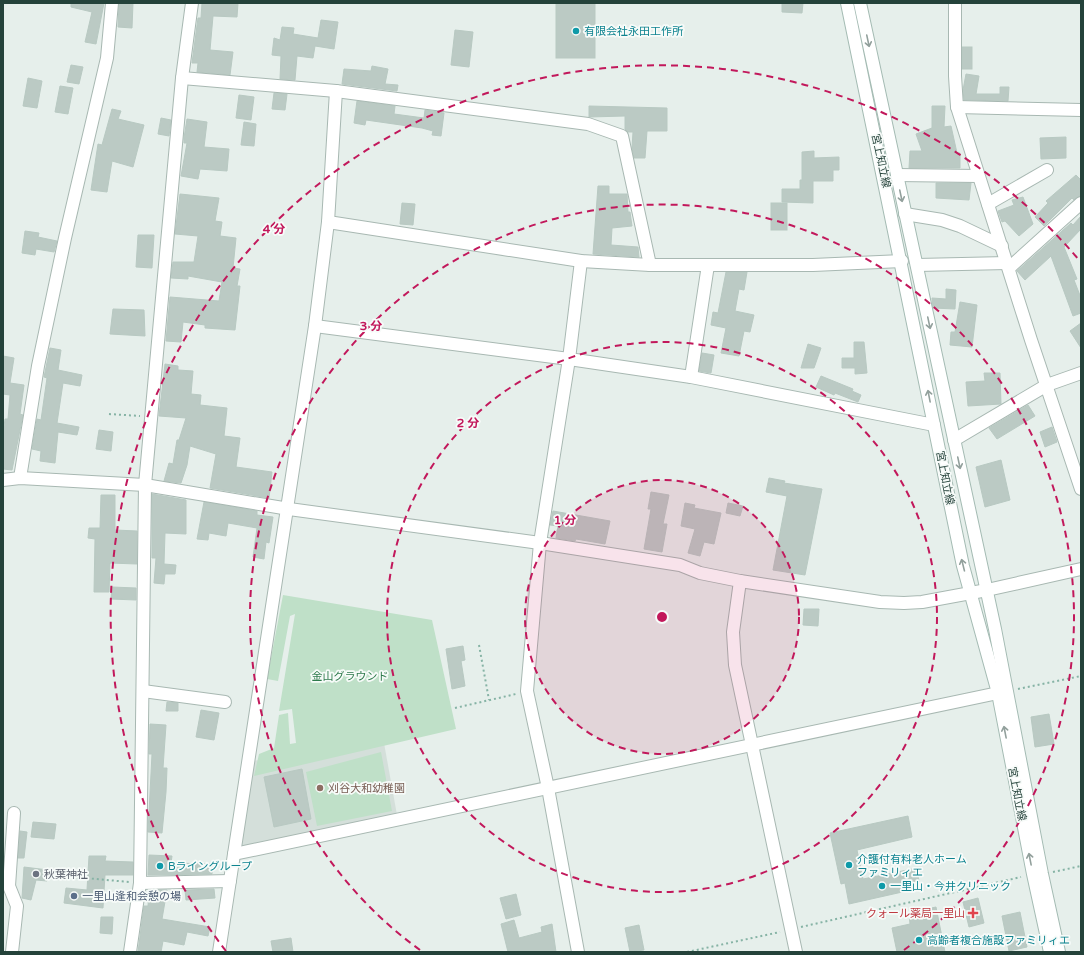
<svg xmlns="http://www.w3.org/2000/svg" width="1084" height="955" font-family="'Varela Round','Noto Sans JP',sans-serif">
	<rect width="100%" height="100%" fill="#e6efeb"/>
	<path fill="#d4dfda" d="M 384,743 L 397,815 L 239,847 L 253,761 Z"/>
	<g fill="#bfe0c8">
		<path d="M 283,595 L 432,620 L 456,729 L 254,776 L 259,754 L 274,748 L 279,715 L 288,713 L 290,744 L 296,743 L 292,709 L 279,711 L 295,614 L 290,616 L 278,681 L 267,679 Z"/>
		<path d="M 381,752 L 392,811 L 317,826 L 306,772 Z"/>
	</g>
	<g fill="#bbcac4" stroke="#b8c9c2">
		<path d="M 71,3 L 104,3 L 96,44 L 85,42 L 92,12 L 71,7 Z"/>
		<path d="M 119,3 L 133,3 L 132,28 L 118,27 Z"/>
		<path d="M 202,3 L 238,3 L 237,17 L 213,16 L 210,50 L 233,52 L 230,75 L 197,72 L 198,63 L 192,63 L 198,18 L 201,18 Z"/>
		<rect x="556" y="3" width="39" height="55"/>
		<path d="M 782,3 L 803,3 L 802,13 L 782,12 Z"/>
		<path d="M 321,20 L 338,22 L 334,49 L 315,46 L 313,58 L 297,56 L 295,80 L 280,79 L 281,56 L 272,55 L 274,38 L 280,40 L 282,27 L 294,28 L 293,34 L 318,38 Z"/>
		<path d="M 455,30 L 473,32 L 469,67 L 451,65 Z"/>
		<rect x="962" y="47" width="10" height="22"/>
		<path d="M 71,65 L 83,67 L 79,84 L 67,82 Z"/>
		<path d="M 372,66 L 388,69 L 385,84 L 398,85 L 397,91 L 342,84 L 344,69 L 371,71 Z"/>
		<path d="M 966,74 L 979,76 L 976,94 L 1000,94 L 1000,87 L 1009,87 L 1008,101 L 964,100 L 963,90 Z"/>
		<path d="M 28,78 L 42,81 L 37,108 L 23,106 Z"/>
		<path d="M 60,86 L 73,88 L 68,114 L 55,112 Z"/>
		<path d="M 274,93 L 287,94 L 285,110 L 272,109 Z"/>
		<path d="M 239,95 L 254,97 L 251,120 L 236,118 Z"/>
		<path d="M 357,101 L 395,106 L 394,114 L 424,118 L 425,110 L 444,113 L 441,136 L 432,135 L 433,131 L 422,128 L 366,120 L 365,125 L 354,123 Z"/>
		<path d="M 589,106 L 667,108 L 667,131 L 647,131 L 645,158 L 634,158 L 632,148 L 633,132 L 628,132 L 625,129 L 625,116 L 589,117 Z"/>
		<path d="M 932,106 L 945,106 L 944,127 L 951,126 L 957,153 L 960,153 L 960,168 L 909,168 L 910,151 L 922,151 L 916,134 L 932,128 Z"/>
		<path d="M 112,109 L 121,111 L 118,119 L 144,125 L 133,167 L 112,161 L 107,192 L 91,190 L 98,144 L 102,145 Z"/>
		<path d="M 161,118 L 171,120 L 169,136 L 158,134 Z"/>
		<path d="M 187,119 L 207,122 L 204,147 L 229,149 L 227,171 L 200,169 L 198,179 L 181,176 L 187,143 L 184,143 L 184,138 Z"/>
		<path d="M 244,122 L 256,124 L 254,146 L 241,145 Z"/>
		<path d="M 1066,137 L 1066,158 L 1041,159 L 1040,138 Z"/>
		<path d="M 814,151 L 814,158 L 839,157 L 839,170 L 833,170 L 833,181 L 813,181 L 813,203 L 782,202 L 782,189 L 800,189 L 800,180 L 802,180 L 802,152 Z"/>
		<path d="M 1076,175 L 1081,180 L 1081,196 L 1074,200 L 1072,198 L 1044,226 L 1035,217 L 1048,203 L 1046,201 Z"/>
		<path d="M 936,183 L 971,183 L 969,200 L 936,198 Z"/>
		<path d="M 598,186 L 609,186 L 609,194 L 627,194 L 628,212 L 630,212 L 632,226 L 612,228 L 611,245 L 638,247 L 639,257 L 593,254 Z"/>
		<path d="M 180,194 L 219,198 L 215,221 L 222,222 L 220,236 L 236,238 L 233,268 L 240,269 L 237,286 L 240,286 L 235,330 L 205,328 L 205,325 L 183,322 L 181,342 L 166,341 L 170,297 L 219,301 L 222,282 L 188,276 L 188,279 L 171,278 L 173,262 L 194,262 L 198,236 L 175,234 Z"/>
		<path d="M 1023,197 L 1033,224 L 1019,236 L 1005,221 L 1002,222 L 998,211 L 1014,205 L 1012,200 Z"/>
		<path d="M 402,203 L 415,204 L 413,225 L 400,224 Z"/>
		<rect x="771" y="203" width="16" height="27"/>
		<path d="M 1081,216 L 1081,229 L 1064,247 L 1077,279 L 1074,280 L 1081,298 L 1081,313 L 1073,316 L 1051,256 L 1025,280 L 1017,271 L 1071,223 L 1073,225 Z"/>
		<path d="M 25,231 L 39,233 L 38,237 L 57,241 L 54,252 L 36,249 L 35,255 L 22,253 Z"/>
		<path d="M 138,235 L 154,235 L 152,268 L 136,267 Z"/>
		<path d="M 726,272 L 747,272 L 744,290 L 739,289 L 735,311 L 754,315 L 750,332 L 744,331 L 739,356 L 721,353 L 726,328 L 711,325 L 713,312 L 718,313 Z"/>
		<path d="M 946,289 L 956,290 L 955,309 L 933,308 L 932,298 L 946,299 Z"/>
		<path d="M 960,302 L 977,305 L 972,347 L 950,345 L 951,332 L 955,332 Z"/>
		<path d="M 113,309 L 144,310 L 145,336 L 110,334 Z"/>
		<path d="M 1081,323 L 1081,348 L 1070,331 Z"/>
		<path d="M 854,342 L 864,342 L 867,373 L 855,374 L 855,368 L 842,368 L 842,358 L 854,358 Z"/>
		<path d="M 808,344 L 821,348 L 814,368 L 801,368 Z"/>
		<path d="M 50,348 L 61,350 L 58,370 L 82,375 L 80,386 L 63,383 L 57,423 L 79,427 L 77,435 L 58,432 L 55,463 L 40,461 L 41,451 L 32,449 L 37,419 L 41,420 L 47,378 L 44,377 Z"/>
		<path d="M 702,353 L 714,355 L 711,373 L 699,371 Z"/>
		<path d="M 3,356 L 14,358 L 10,383 L 24,385 L 20,414 L 23,415 L 12,470 L 3,469 L 3,434 L 5,419 L 8,419 L 10,395 L 3,394 Z"/>
		<path d="M 165,364 L 178,366 L 178,370 L 193,371 L 191,394 L 201,395 L 200,405 L 227,408 L 224,436 L 240,438 L 236,467 L 272,472 L 269,498 L 210,488 L 216,454 L 190,446 L 187,465 L 181,483 L 164,481 L 169,463 L 173,464 L 177,440 L 179,440 L 186,418 L 159,416 Z"/>
		<path d="M 984,373 L 1000,373 L 1001,404 L 968,406 L 966,382 L 985,381 Z"/>
		<path d="M 821,376 L 853,389 L 852,391 L 861,395 L 858,402 L 835,393 L 834,395 L 816,387 Z"/>
		<path d="M 1028,405 L 1035,416 L 997,439 L 989,428 Z"/>
		<path d="M 1052,427 L 1057,442 L 1045,447 L 1040,432 Z"/>
		<path d="M 99,430 L 113,432 L 111,451 L 96,449 Z"/>
		<path d="M 1001,460 L 1010,500 L 985,507 L 976,467 Z"/>
		<path d="M 769,478 L 785,481 L 784,483 L 822,489 L 805,575 L 773,570 L 787,496 L 766,492 Z"/>
		<path d="M 651,492 L 669,495 L 663,524 L 667,524 L 662,552 L 644,549 L 651,509 L 648,509 Z"/>
		<path d="M 152,494 L 186,500 L 186,534 L 165,533 L 164,564 L 176,565 L 175,574 L 165,574 L 164,584 L 154,583 L 156,558 L 152,558 Z"/>
		<path d="M 101,495 L 115,495 L 115,530 L 137,531 L 137,564 L 110,563 L 109,592 L 94,592 L 95,539 L 88,538 L 89,528 L 100,528 Z"/>
		<path d="M 204,502 L 257,511 L 257,515 L 273,517 L 269,543 L 266,542 L 264,559 L 253,557 L 257,528 L 228,523 L 226,536 L 209,533 L 208,540 L 197,539 Z"/>
		<path d="M 685,503 L 695,505 L 694,508 L 721,513 L 714,544 L 704,542 L 700,556 L 688,553 L 695,529 L 681,526 Z"/>
		<path d="M 728,503 L 743,506 L 740,516 L 726,513 Z"/>
		<path d="M 553,511 L 610,521 L 605,544 L 576,539 L 575,541 L 556,538 L 558,526 L 550,525 Z"/>
		<path d="M 112,587 L 136,588 L 136,600 L 111,599 Z"/>
		<path d="M 804,609 L 819,609 L 818,626 L 803,625 Z"/>
		<path d="M 463,646 L 465,660 L 461,661 L 465,686 L 452,689 L 446,649 Z"/>
		<path d="M 167,702 L 178,703 L 178,711 L 166,711 Z"/>
		<path d="M 201,710 L 219,713 L 214,740 L 196,737 Z"/>
		<path d="M 1049,714 L 1054,744 L 1035,747 L 1031,717 Z"/>
		<path d="M 150,724 L 166,725 L 163,768 L 167,768 L 166,792 L 162,833 L 148,832 L 152,754 L 149,754 Z"/>
		<path d="M 302,769 L 311,819 L 274,827 L 264,777 Z"/>
		<path d="M 908,816 L 912,837 L 857,850 L 863,879 L 917,868 L 920,888 L 849,904 L 845,883 L 841,884 L 830,833 Z"/>
		<path d="M 33,822 L 56,824 L 54,839 L 31,837 Z"/>
		<path d="M 20,831 L 27,832 L 24,858 L 18,858 Z"/>
		<path d="M 149,855 L 172,856 L 171,863 L 212,864 L 212,874 L 148,875 Z"/>
		<path d="M 89,856 L 106,856 L 105,861 L 133,862 L 133,875 L 105,875 L 103,908 L 64,903 L 66,888 L 87,890 Z"/>
		<path d="M 24,867 L 48,870 L 47,881 L 36,880 L 31,900 L 22,898 Z"/>
		<path d="M 214,889 L 215,898 L 186,900 L 185,890 Z"/>
		<path d="M 149,890 L 167,890 L 162,919 L 210,927 L 208,936 L 187,932 L 184,945 L 163,941 L 161,952 L 138,952 L 144,906 L 148,906 Z"/>
		<path d="M 516,894 L 521,915 L 506,919 L 500,898 Z"/>
		<path d="M 978,898 L 984,923 L 969,927 L 963,902 Z"/>
		<path d="M 936,907 L 945,952 L 897,952 L 892,928 L 910,924 L 909,913 Z"/>
		<path d="M 1020,912 L 1027,947 L 1009,951 L 1002,916 Z"/>
		<path d="M 101,917 L 113,917 L 112,934 L 100,933 Z"/>
		<path d="M 514,920 L 519,938 L 542,932 L 541,927 L 552,924 L 556,952 L 508,952 L 501,924 Z"/>
		<path d="M 639,925 L 644,950 L 630,952 L 625,928 Z"/>
		<path d="M 291,938 L 293,952 L 273,952 L 271,941 Z"/>
	</g>
	<g fill="none" stroke-linecap="round" stroke-linejoin="round">
		<defs>
			<g id="minor">
				<path d="M 955,3 L 955,76 L 957,107 L 1031,340 L 1081,489"/>
				<path d="M 182,78 L 336,91 L 588,124 L 622,136 L 650,265"/>
				<path d="M 957,107 L 1081,110"/>
				<path d="M 897,175 L 978,176"/>
				<path d="M 988,204 L 1047,170"/>
				<path d="M 905,214 L 942,220 L 960,226 L 1002,246"/>
				<path d="M 328,222 L 581,261 L 650,265 L 813,265 L 902,261"/>
				<path d="M 917,265 L 1007,263"/>
				<path d="M 1009,268 L 1081,203"/>
				<path d="M 315,326 L 569,359 L 691,377 L 934,425"/>
				<path d="M 691,377 L 708,265"/>
				<path d="M 954,440 L 1047,385 L 1081,373"/>
				<path d="M 20,478 L 38,366 L 65,238 L 107,58 L 112,3"/>
				<path d="M 3,480 L 20,478 L 145,485 L 289,509 L 540,543 L 680,565 L 700,573 L 740,581 L 733,632 L 735,665 L 796,952"/>
				<path d="M 143,691 L 225,702"/>
				<path d="M 234,854 L 998,693"/>
				<path d="M 140,883 L 230,881"/>
				<path d="M 12,952 L 17,906 L 9,886 L 14,813"/>
				<path d="M 130,952 L 140,883 L 145,485 L 182,78 L 192,3"/>
				<path d="M 219,952 L 315,326 L 328,222 L 336,91"/>
				<path d="M 578,952 L 548,788 L 527,691 L 540,543 L 569,359 L 581,261"/>
			</g>
			<path id="tertiary" d="M 740,581 L 880,602 L 904,603 L 922,602 L 987,590 L 1081,569"/>
			<g id="secondary">
				<path d="M 847,3 L 963,566 L 998,693 L 1033,874 L 1050,952"/>
				<path d="M 860,3 L 995,629 L 1042,874 L 1059,952"/>
			</g>
		</defs>
		<use href="#minor" stroke="#a8b8b2" stroke-width="14"/>
		<use href="#tertiary" stroke="#a8b8b2" stroke-width="14"/>
		<use href="#secondary" stroke="#a4bbb3" stroke-width="14"/>
		<g stroke="#86b3a5" stroke-width="2" stroke-dasharray="2 3" stroke-linecap="butt">
			<path d="M 109,414 L 140,416"/>
			<path d="M 479,645 L 489,700"/>
			<path d="M 1018,689 L 1081,676"/>
			<path d="M 455,708 L 516,694"/>
			<path d="M 1053,872 L 1081,866"/>
			<path d="M 52,875 L 129,882"/>
			<path d="M 801,927 L 1021,877"/>
			<path d="M 687,952 L 780,932"/>
		</g>
		<use href="#minor" stroke="#fff" stroke-width="12"/>
		<use href="#tertiary" stroke="#fff" stroke-width="12"/>
		<use href="#secondary" stroke="#fff" stroke-width="12"/>
	</g>
	<defs><path id="oneway-shaft" d="M-6 0H5M1.5-3L5.5 0L1.5 3" fill="none" stroke-width="1.6" stroke-linecap="round" stroke-linejoin="round"/></defs>
	<g stroke="#92a09c">
		<use href="#oneway-shaft" transform="translate(868 41) rotate(78)"/>
		<use href="#oneway-shaft" transform="translate(901 196) rotate(78)"/>
		<use href="#oneway-shaft" transform="translate(929 323) rotate(78)"/>
		<use href="#oneway-shaft" transform="translate(929 396) rotate(-101)"/>
		<use href="#oneway-shaft" transform="translate(959 463) rotate(78)"/>
		<use href="#oneway-shaft" transform="translate(963 565) rotate(-104)"/>
		<use href="#oneway-shaft" transform="translate(1005 732) rotate(-101)"/>
		<use href="#oneway-shaft" transform="translate(1030 859) rotate(-101)"/>
	</g>
	<circle cx="662" cy="617" r="137" fill="#c2185b" fill-opacity=".12"/>
	<g fill="none" stroke="#c2185b" stroke-width="2" stroke-dasharray="7 5">
		<circle cx="662" cy="617" r="137"/>
		<circle cx="662" cy="617" r="275"/>
		<path d="M420 950A412 412 0 1 1 904 950"/>
		<path d="M226 951A549 549 0 0 1 1079 260"/>
	</g>
	<g fill="#0f9aa8" stroke="#f7fbf9" stroke-width="1.5">
		<circle cx="576" cy="31" r="4"/>
		<circle cx="849" cy="865" r="4"/>
		<circle cx="160" cy="866" r="4"/>
		<circle cx="882" cy="886" r="4"/>
		<circle cx="919" cy="940" r="4"/>
	</g>
	<circle fill="#8d6e63" stroke="#f7fbf9" stroke-width="1.5" cx="320" cy="788" r="4"/>
	<circle fill="#6b7280" stroke="#f7fbf9" stroke-width="1.5" cx="36" cy="874" r="4"/>
	<circle fill="#5c6f8a" stroke="#f7fbf9" stroke-width="1.5" cx="74" cy="896" r="4"/>
	<path fill="#e0444e" stroke="#f7fbf9" stroke-width="1.5" d="M971 907h4v4h4v4h-4v4h-4v-4h-4v-4h4z"/>
	<g text-anchor="middle" dominant-baseline="central" stroke-width="3.5" stroke-linejoin="round" paint-order="stroke">
		<g font-size="11" fill="#0d838f" stroke="#f7fbf9" text-anchor="start">
			<text x="584" y="31">有限会社永田工作所</text>
			<text x="857" y="859">介護付有料老人ホーム<tspan x="857" dy="13">ファミリィエ</tspan></text>
			<text x="168" y="866">Bライングループ</text>
			<text x="890" y="886">一里山・今井クリニック</text>
			<text x="927" y="940">高齢者複合施設ファミリィエ</text>
		</g>
		<g font-size="11" fill="#24423a" stroke="#f7fbf9">
			<text transform="translate(881 161) rotate(78)">宮上知立線</text>
			<text transform="translate(945 478) rotate(79)">宮上知立線</text>
			<text transform="translate(1017 794) rotate(79)">宮上知立線</text>
		</g>
		<g font-size="11" fill="#2d7a4b" stroke="#f7fbf9">
			<text x="350" y="676">金山グラウンド</text>
		</g>
		<g font-size="11" fill="#785e54" stroke="#f7fbf9" text-anchor="start">
			<text x="328" y="788">刈谷大和幼稚園</text>
		</g>
		<g font-size="11" fill="#5b616d" stroke="#f7fbf9" text-anchor="start">
			<text x="44" y="874">秋葉神社</text>
		</g>
		<g font-size="11" fill="#4e5e75" stroke="#f7fbf9" text-anchor="start">
			<text x="82" y="896">一里山逢和会憩の場</text>
		</g>
		<g font-size="11" fill="#be3a42" stroke="#f7fbf9" text-anchor="end">
			<text x="965" y="913">クォール薬局一里山</text>
		</g>
	</g>
	<circle cx="662" cy="617" r="6" fill="#c2185b" stroke="#f7fbf9" stroke-width="2"/>
	<g font-size="12" text-anchor="middle" font-weight="bold" fill="#c2185b" stroke="#f7fbf9" stroke-width="3.5" stroke-linejoin="round" paint-order="stroke">
		<text x="274" y="233">4 分</text>
		<text x="371" y="330">3 分</text>
		<text x="468" y="427">2 分</text>
		<text x="565" y="524">1 分</text>
	</g>
	<rect width="1084" height="955" fill="none" stroke="#24423a" stroke-width="8"/>
</svg>
